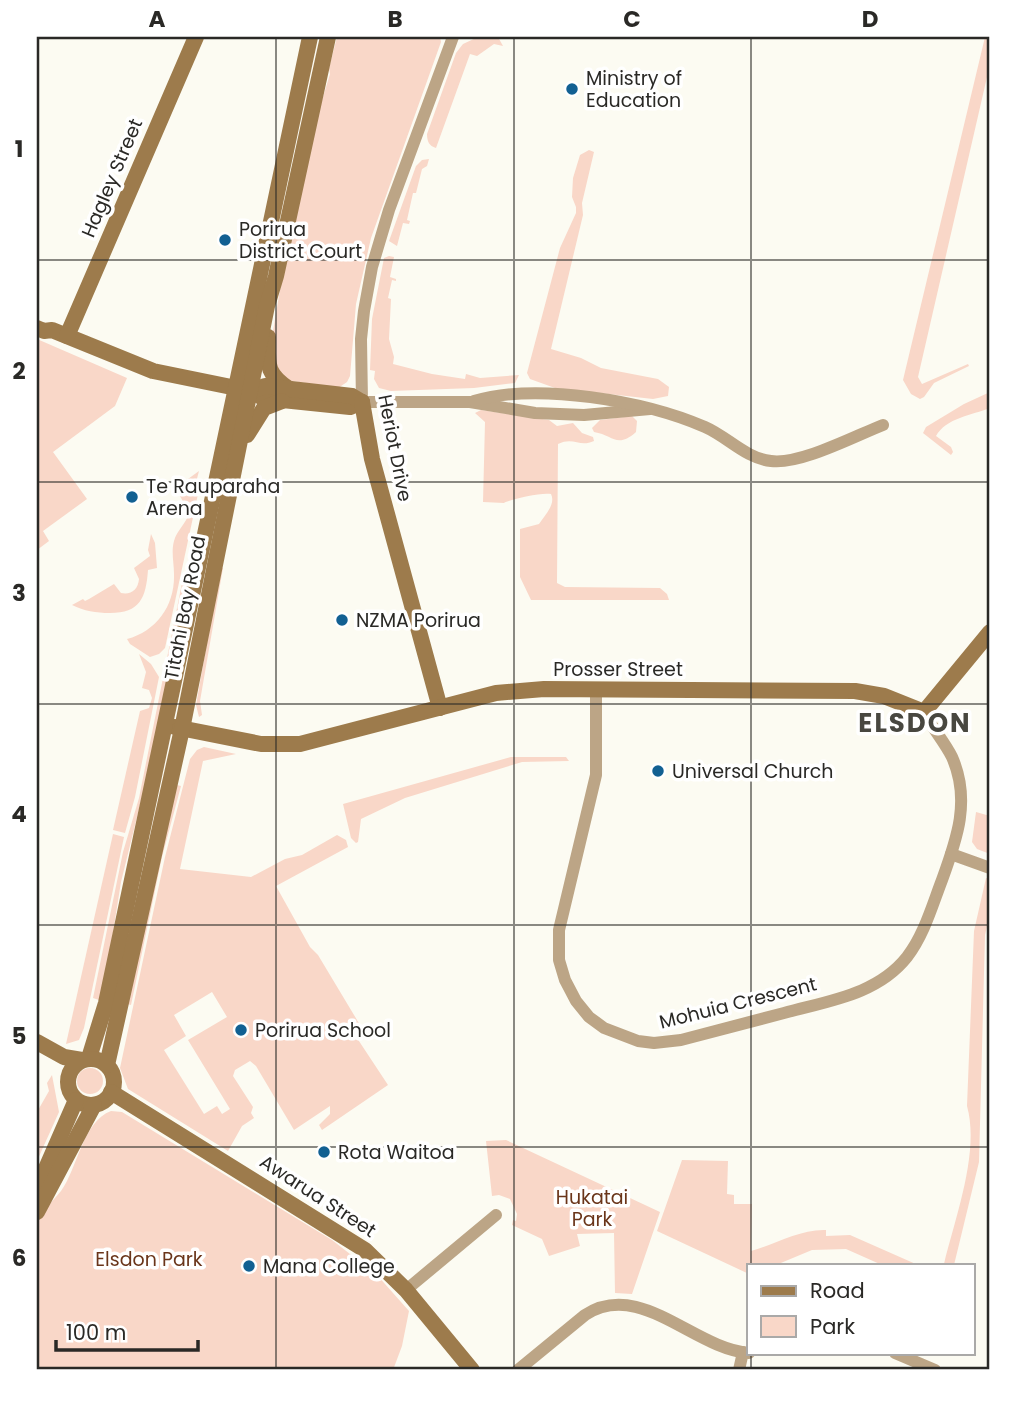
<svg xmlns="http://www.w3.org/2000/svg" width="1027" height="1407" font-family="Poppins,sans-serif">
	<rect width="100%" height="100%" fill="#fcfbf2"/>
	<g fill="#f9d7c8" fill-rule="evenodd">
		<path d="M 337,37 L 440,37 L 441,42 L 371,238 L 356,304 L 350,376 L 347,382 L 338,388 L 286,380 L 275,370 L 272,337 L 282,278 L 315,123 L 330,74 L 329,68 Z"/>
		<path d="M 478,37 L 498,37 L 503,46 L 494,44 L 477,56 L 470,54 L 436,148 C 429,146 427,141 427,134 L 456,53 L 463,44 Z"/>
		<path d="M 985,37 L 990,37 L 990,64 L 918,377 L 922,384 L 968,364 L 969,366 L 934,383 L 924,397 L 920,399 L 911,394 L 903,380 Z"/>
		<path d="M 589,150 L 594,152 L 582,203 L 583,215 L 551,349 L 581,358 L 601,368 L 658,379 L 669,387 L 668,396 L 653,399 L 555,388 L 530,379 L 527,373 L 560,248 L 576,213 L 576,207 L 572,197 L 573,178 L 580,155 Z"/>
		<path d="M 429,159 L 427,166 L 422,169 L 416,193 L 413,193 L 407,220 L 410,221 L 409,224 L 403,223 L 397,246 L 389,241 L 416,166 L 422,160 Z"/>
		<path d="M 389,256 L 394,257 L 390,277 L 396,279 L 396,281 L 392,280 L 388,298 L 391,299 L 389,339 L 394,357 L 393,364 L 432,374 L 465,379 L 466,374 L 480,378 L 519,375 L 515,383 L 474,388 L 391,391 L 379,388 L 374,379 L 375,371 L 370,370 L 372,319 L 384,258 Z"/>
		<path d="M 37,339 L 127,378 L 115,406 L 53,452 L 87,499 L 43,531 L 49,541 L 37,550 Z"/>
		<path d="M 990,392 L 990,408 C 972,415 946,418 936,436 L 951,447 L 953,452 L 951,455 L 923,433 L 926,427 L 964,404 Z"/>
		<path d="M 481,410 L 549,420 L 557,426 L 573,423 L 582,433 L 593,437 L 594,441 C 579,448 574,436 558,444 L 557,583 L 565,587 L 660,588 L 667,594 L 669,600 L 531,600 L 520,577 L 520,529 L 539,524 C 545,515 556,504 551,494 C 542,492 511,499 504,503 L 483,502 L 485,422 L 475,413 Z"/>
		<path d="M 632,416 L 637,421 L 636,432 C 617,449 613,435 594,432 L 592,428 L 600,420 Z"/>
		<path d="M 199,471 L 194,490 L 198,494 L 165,648 L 159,654 L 150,657 L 130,644 L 127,639 C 157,631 175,605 174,574 C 174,563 171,552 174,541 C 177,530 186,524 189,513 L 180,496 L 193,487 L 188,479 Z"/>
		<path d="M 151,534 L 155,543 L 157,568 L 148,570 C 146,598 140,613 110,613 C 96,613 84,611 72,605 L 83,599 L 85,601 L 89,599 L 114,584 L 121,593 C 131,595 138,590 139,579 L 134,568 L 150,556 L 148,550 Z"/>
		<path d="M 220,568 L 223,568 L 200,701 L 202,715 L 199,717 L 196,705 Z"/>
		<path d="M 183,578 L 189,582 L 157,736 L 121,882 L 108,964 L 99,1000 L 93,998 L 123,852 L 139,798 Z"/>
		<path d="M 139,654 L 151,664 L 159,677 L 135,797 L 125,833 L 113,830 L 140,711 L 149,708 L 152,698 L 149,690 L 142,688 L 146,672 Z"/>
		<path d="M 204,747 L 236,754 L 203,761 L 180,869 L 251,877 L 285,859 L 302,855 L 337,835 L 346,840 L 348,847 L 276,886 L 310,947 L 318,955 L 360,1025 L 354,1027 L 353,1032 L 388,1085 L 322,1130 L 319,1125 L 330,1114 L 330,1106 L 294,1130 L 256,1066 L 250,1061 L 235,1070 L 233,1076 L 253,1107 L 251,1113 L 254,1118 L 242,1126 L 228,1151 L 128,1089 L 120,1068 L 165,857 L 190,759 L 197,750 ZM 212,992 L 227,1017 L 188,1040 L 230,1109 L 222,1114 L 217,1106 L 204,1114 L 164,1050 L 186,1036 L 174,1015 Z"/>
		<path d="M 511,757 L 566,757 L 569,761 L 522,762 L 405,798 L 361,819 L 358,842 L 356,843 L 351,838 L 343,804 Z"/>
		<path d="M 177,785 L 181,786 L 162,857 L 131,1005 L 127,1004 Z"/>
		<path d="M 976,812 L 990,816 L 990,854 L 977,849 L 972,842 Z"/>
		<path d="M 113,834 L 124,837 L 84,1028 L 79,1040 L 66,1044 Z"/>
		<path d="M 986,878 L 990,879 L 990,913 L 985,935 L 979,1162 L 954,1265 L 941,1265 L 944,1264 C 955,1218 980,1152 967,1106 L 974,931 Z"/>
		<circle cx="90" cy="1081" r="13"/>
		<path d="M 52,1075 L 59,1112 L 37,1161 L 37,1112 L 49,1091 L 47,1083 Z"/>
		<path d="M 111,1111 L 122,1112 L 332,1240 L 377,1275 L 409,1311 L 402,1346 L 393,1370 L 37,1370 C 37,1336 37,1302 37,1268 C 37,1255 34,1239 37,1226 C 40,1212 53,1201 61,1191 C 77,1169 83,1121 111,1111 Z"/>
		<path d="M 506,1140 L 660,1212 L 632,1294 L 615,1293 L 614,1233 L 577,1234 L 580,1246 L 549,1256 L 542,1239 L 512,1225 L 513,1220 L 516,1221 L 517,1214 L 510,1199 L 499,1195 L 492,1196 L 486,1141 Z"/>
		<path d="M 682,1160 L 728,1161 L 727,1194 L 734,1195 L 734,1204 L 752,1204 L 751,1251 C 776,1244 800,1229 826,1230 L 826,1236 L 850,1235 L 918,1265 L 882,1265 L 846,1249 L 812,1250 L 776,1265 L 749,1265 L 749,1274 L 657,1231 Z"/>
	</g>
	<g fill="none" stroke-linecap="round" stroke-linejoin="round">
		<g stroke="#bca586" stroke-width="12">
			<path d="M 453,37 L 389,210 L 372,267 L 364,311 L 361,339 L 362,402 L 470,402 L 535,413 L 584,415 L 650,409"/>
			<path d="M 474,401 C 537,382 645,401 705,427 C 728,437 745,458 771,461 C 800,465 855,436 883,425"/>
			<path d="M 596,689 L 596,775 L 559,930 L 559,960 L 565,980 L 576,1001 L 589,1017 L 604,1028 L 638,1041 L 654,1043 L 681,1040 C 715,1031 749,1022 784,1013 C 827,1001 877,995 907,957 C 924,935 932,906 942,880 C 957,839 971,800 952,757 C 944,741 932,728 924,712"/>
			<path d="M 951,854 L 990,868"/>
			<path d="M 406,1290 L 496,1215"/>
			<path d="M 895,1353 L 935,1370"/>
			<path d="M 518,1370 L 585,1315 C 640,1279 694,1349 749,1353"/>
			<path d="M 739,1370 L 743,1352"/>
		</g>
		<g stroke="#9d7b4c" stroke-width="16">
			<path d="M 37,328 L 44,331 L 52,330 L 153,371 L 251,391 L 263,398 L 350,407 L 362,402"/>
			<path d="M 67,336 L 196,37"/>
			<path d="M 268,337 C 268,364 265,373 289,389"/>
			<path d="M 251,391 L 265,386 L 352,396 L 362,402"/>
			<path d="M 362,402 L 372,459 L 440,708"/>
			<path d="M 247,435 L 264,408 L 282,401"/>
			<path d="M 175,727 L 261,744 L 300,744 L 496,693 L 544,689 L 855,691 L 884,696 L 924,712 L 990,632"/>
			<path d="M 37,1042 L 64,1057 L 82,1060"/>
			<path d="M 89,1058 L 106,1003 L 310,37"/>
			<circle cx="91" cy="1082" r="23"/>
			<path d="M 107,1065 L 182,729 L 267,306 L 276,276 L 328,37"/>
			<path d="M 111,1092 L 365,1250 L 406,1290 L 472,1370"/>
			<path d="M 37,1189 L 76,1100"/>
			<path d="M 37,1212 L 94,1105"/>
		</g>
	</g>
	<path fill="none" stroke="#2a2926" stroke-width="2" stroke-opacity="0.55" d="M 276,37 L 276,1370M 514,37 L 514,1370M 751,37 L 751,1265M 37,260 L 990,260M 37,482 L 990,482M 37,704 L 990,704M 37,925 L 990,925M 37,1147 L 990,1147M 751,1353 L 751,1370"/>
	<g fill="#126092" stroke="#fff" stroke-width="2.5">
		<circle cx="572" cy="89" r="7"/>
		<circle cx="225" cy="240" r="7"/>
		<circle cx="132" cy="497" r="7"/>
		<circle cx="342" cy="620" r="7"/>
		<circle cx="658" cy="771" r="7"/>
		<circle cx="241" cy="1030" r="7"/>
		<circle cx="324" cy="1152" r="7"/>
		<circle cx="249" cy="1266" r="7"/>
	</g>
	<g text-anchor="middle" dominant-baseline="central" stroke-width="7" stroke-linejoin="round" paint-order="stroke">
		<g font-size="19" fill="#2a2926" stroke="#fff" text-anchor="start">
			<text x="586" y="78">Ministry of<tspan x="586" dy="22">Education</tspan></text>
			<text x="239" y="229">Porirua<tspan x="239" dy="22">District Court</tspan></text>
			<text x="146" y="486">Te Rauparaha<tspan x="146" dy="22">Arena</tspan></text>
			<text x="356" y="620">NZMA Porirua</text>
			<text x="672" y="771">Universal Church</text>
			<text x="255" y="1030">Porirua School</text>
			<text x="338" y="1152">Rota Waitoa</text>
			<text x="263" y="1266">Mana College</text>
		</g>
		<g font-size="19" fill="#2a2926" stroke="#fff">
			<text transform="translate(112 178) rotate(-67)">Hagley Street</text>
			<text transform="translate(395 448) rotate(79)">Heriot Drive</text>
			<text transform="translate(185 608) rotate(-79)">Titahi Bay Road</text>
			<text x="618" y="669">Prosser Street</text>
			<text transform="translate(738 1003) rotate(-14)">Mohuia Crescent</text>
			<text transform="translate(318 1196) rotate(33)">Awarua Street</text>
		</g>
		<g font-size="19" fill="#6a351a" stroke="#fff">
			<text x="592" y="1197">Hukatai<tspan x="592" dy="22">Park</tspan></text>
			<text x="149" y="1259">Elsdon Park</text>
		</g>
		<g font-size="26" font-weight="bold" letter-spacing="2" fill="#484740" stroke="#fff">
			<text x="915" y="723">ELSDON</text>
		</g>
	</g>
	<rect width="1027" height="1407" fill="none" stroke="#ffffff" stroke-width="77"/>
	<rect x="747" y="1264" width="228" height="91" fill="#ffffff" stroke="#aaa9a8" stroke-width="2"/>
	<rect x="761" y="1286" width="35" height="10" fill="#9d7b4c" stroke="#aaa9a8" stroke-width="2"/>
	<text x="810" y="1298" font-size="21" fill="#2a2926">Road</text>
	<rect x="761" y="1316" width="35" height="21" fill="#f9d7c8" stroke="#aaa9a8" stroke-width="2"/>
	<text x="810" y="1334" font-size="21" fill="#2a2926">Park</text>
	<path d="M56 1340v10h142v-10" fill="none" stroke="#2a2926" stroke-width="3.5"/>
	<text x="66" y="1340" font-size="21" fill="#2a2926" stroke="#ffffff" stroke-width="5" paint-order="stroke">100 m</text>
	<rect x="38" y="38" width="950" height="1330" fill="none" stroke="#2a2926" stroke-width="2.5"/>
	<g font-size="23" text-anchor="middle" font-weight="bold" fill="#2a2926">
		<text x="157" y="27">A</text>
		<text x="395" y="27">B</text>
		<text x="632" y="27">C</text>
		<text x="870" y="27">D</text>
		<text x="19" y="157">1</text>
		<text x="19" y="379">2</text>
		<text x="19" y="601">3</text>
		<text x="19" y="822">4</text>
		<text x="19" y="1044">5</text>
		<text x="19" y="1266">6</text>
	</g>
</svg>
